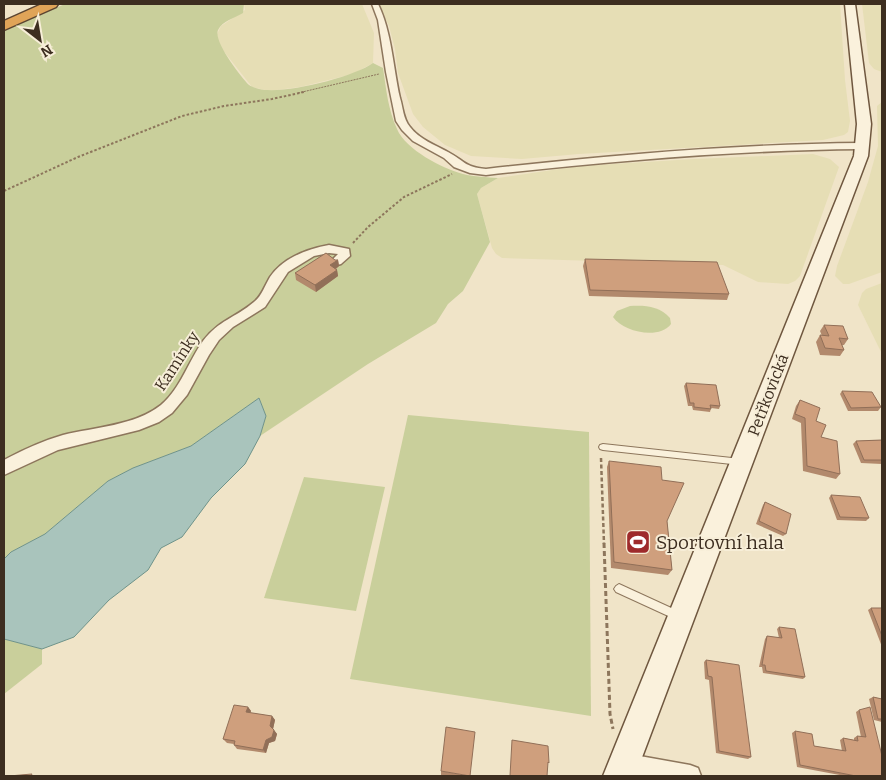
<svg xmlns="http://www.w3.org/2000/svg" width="886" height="780" font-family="Bitter,serif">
	<rect width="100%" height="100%" fill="#f0e4c8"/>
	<g fill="#e6deb5">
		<path d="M 244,4 L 362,4 L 374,33 L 373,63 L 353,74 L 300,87 L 269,91 L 252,87 L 222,49 L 218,41 L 217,34 L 221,26 L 245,10 Z"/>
		<path d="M 378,4 L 840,4 L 845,80 L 850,121 L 848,132 L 844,135 L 823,140 L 579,154 L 522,159 L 471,156 L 445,145 L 423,127 L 413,114 L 398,73 L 395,49 L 389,26 Z"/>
		<path d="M 862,4 L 882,4 L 882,72 L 874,69 L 869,63 Z"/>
		<path d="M 882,102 L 882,272 L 849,284 L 843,284 L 835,276 L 837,266 L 868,182 L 878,146 L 877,106 Z"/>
		<path d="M 813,154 L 830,159 L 839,167 L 800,276 L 795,281 L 788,284 L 758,282 L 723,265 L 502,258 L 496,254 L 492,248 L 477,194 L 481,188 L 498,178 L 580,166 L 694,159 Z"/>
		<path d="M 882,283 L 882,354 L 858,305 L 862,293 L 866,289 Z"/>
	</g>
	<g fill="#c9cf9b">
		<path d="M 65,4 L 244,4 L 243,13 C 235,18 222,21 218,30 C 213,41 241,77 249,85 C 252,87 256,88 259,89 C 283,95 354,77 373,63 L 383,68 C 386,88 388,110 397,129 C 406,150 442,168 463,174 C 474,177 487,177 498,178 L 481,188 L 477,194 L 490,242 L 463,291 L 448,304 L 436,323 L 368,364 L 260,436 L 266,416 L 259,398 L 191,446 L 133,468 L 108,481 L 45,534 L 11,552 L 4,559 L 4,31 Z"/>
		<path d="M 630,306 C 644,305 660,306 670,318 L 671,324 C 659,340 623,332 613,317 L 617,311 Z"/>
		<path d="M 408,415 L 589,432 L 591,716 L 350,679 Z"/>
		<path d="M 304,477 L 385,487 L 356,611 L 264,598 Z"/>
		<path d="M 4,639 L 42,649 L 42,664 L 4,694 Z"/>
	</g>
	<path fill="#a9c4bc" stroke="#6f938a" d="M 259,398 L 266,416 L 260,436 L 245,464 L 211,498 L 182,537 L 161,548 L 148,570 L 109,600 L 74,637 L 42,649 L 4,639 L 4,559 L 11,552 L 45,534 L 108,481 L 133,468 L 191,446 Z"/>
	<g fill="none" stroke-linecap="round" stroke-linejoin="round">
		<defs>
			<g id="lane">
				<path d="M 603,444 L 741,459 L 744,460 L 745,462 L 744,464 L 741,465 L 603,450 L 600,449 L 599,447 L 600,445 Z"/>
				<path d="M 619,584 L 680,612 L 682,615 L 680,618 L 677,620 L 616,592 L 614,589 L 616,586 Z"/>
			</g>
			<g id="street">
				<path d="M 372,4 L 378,4 C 392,33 393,67 400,98 C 403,107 403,119 410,127 C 419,139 435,145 448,152 C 465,161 464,167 486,169 C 611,155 736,144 862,143 L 867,146 L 862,149 C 736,150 611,161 486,175 L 470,173 L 454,167 L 444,158 L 413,141 L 402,130 L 396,121 L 386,72 L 378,20 Z"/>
				<path d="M 329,245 L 349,249 L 350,256 L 341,264 L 337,265 L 331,261 L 338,254 L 329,253 L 314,256 L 288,272 L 265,307 L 233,327 L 219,340 L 209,355 L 187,395 L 172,413 L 159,422 L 139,430 L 58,450 L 4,475 L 4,460 C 23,450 42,441 63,435 C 95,427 134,426 161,405 C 181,388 188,362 203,341 C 219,320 235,318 254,302 C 262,296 265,285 270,277 C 283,258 307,249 329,245 Z"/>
				<path d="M 623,753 L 690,765 L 698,768 L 701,776 L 623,775 L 615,772 L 612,764 L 615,756 Z"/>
			</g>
			<path id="secondary" d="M 845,4 L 855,4 L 871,124 L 868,156 L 635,776 L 603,776 L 854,156 L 857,124 Z"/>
			<path id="highway" d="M 42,4 L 58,4 L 56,7 L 4,30 L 4,21 Z"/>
		</defs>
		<use href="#lane" stroke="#8d765c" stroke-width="2"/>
		<use href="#street" stroke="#8d765c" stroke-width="3"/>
		<use href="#secondary" stroke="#6f573f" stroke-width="3"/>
		<use href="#highway" stroke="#5b4430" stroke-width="3"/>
		<path stroke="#8d765c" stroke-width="1" stroke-dasharray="2 1" stroke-linecap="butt" d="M 298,93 L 379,74"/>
		<g stroke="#8d765c" stroke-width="2" stroke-dasharray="2.5 2" stroke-linecap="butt">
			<path d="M 4,191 L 78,157 L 182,116 L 224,106 L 272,99 L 304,92"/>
			<path d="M 353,243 L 368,227 L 404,197 L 452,174"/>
		</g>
		<path stroke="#8d765c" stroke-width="2.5" stroke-dasharray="4 2.5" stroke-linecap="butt" d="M 601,458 L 604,544"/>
		<path stroke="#8d765c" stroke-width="3" stroke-dasharray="5 3" stroke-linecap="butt" d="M 604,543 L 610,714 L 613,729"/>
		<use href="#lane" fill="#faf1dc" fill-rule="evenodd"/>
		<use href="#street" fill="#faf1dc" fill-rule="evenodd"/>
		<use href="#secondary" fill="#faf1dc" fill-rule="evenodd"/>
		<use href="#highway" fill="#e0a458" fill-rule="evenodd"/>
	</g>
	<g fill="#b2896c">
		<path d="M 585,259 L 729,294 L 727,300 L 589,296 L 583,266 Z"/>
		<path d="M 335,260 L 338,260 L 339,266 L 336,269 L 337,270 L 338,276 L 316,292 L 296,280 L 295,273 Z"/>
		<path d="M 824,325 L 848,339 L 844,345 L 842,345 L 844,350 L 840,356 L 820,355 L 816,342 L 820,335 L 822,336 L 820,331 Z"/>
		<path d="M 686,383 L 720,406 L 719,409 L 711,408 L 710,412 L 693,410 L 692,406 L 688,406 L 684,386 Z"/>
		<path d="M 842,391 L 881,407 L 878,411 L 848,411 L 840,394 Z"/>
		<path d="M 800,400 L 816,421 L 821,437 L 840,474 L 836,479 L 803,471 L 801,423 L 792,419 L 796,406 Z"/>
		<path d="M 882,440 L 882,464 L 861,463 L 853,444 L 856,441 Z"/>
		<path d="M 609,461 L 667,521 L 672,570 L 668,575 L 611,568 L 607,467 Z"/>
		<path d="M 831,495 L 869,518 L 866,521 L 837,520 L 829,498 Z"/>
		<path d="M 765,502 L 786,534 L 783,536 L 756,524 L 763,505 Z"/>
		<path d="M 871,608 L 882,608 L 882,647 L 868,610 Z"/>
		<path d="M 779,627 L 805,677 L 803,679 L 763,673 L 762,667 L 759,667 L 765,639 L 767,636 L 779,638 L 777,629 Z"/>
		<path d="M 706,660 L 751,757 L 748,759 L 716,753 L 709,680 L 705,679 L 704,662 Z"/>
		<path d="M 873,697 L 882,699 L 882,722 L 874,720 L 869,699 Z"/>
		<path d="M 248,707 L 251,711 L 250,713 L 272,716 L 275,720 L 273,729 L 277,734 L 275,741 L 269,743 L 266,753 L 237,749 L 234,745 L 234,744 L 227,743 L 223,739 Z"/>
		<path d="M 859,710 L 882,776 L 845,776 L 797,767 L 792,733 L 795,731 L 814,746 L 842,751 L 840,740 L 843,738 L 854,740 L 854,738 L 857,736 L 861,737 L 856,712 Z"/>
		<path d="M 441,771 L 470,776 L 452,776 L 441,775 Z"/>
	</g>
	<g fill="#916f58">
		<path d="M 338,260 L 339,266 L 331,272 L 330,265 Z"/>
		<path d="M 337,270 L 338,276 L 316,292 L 315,285 Z"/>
		<path d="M 248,707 L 251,711 L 249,716 L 246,712 Z"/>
		<path d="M 272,716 L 275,720 L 273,729 L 270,726 Z"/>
		<path d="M 274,730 L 277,734 L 275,741 L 269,743 L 266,753 L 263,750 L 266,740 Z"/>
	</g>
	<g fill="#cf9f7d" stroke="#916f58">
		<path d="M 326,253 L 335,260 L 338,260 L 330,265 L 337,270 L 315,285 L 295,273 Z"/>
		<path d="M 585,259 L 717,262 L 729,294 L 590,290 Z"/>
		<path d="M 824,325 L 843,326 L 848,339 L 839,338 L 844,350 L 825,348 L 820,335 L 829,336 Z"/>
		<path d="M 686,383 L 716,385 L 720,406 L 710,405 L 711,409 L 694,407 L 694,403 L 690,403 Z"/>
		<path d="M 842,391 L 872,392 L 881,407 L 851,408 Z"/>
		<path d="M 800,400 L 820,408 L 816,421 L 826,425 L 821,437 L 837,441 L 840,474 L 807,466 L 805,418 L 795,414 Z"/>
		<path d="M 882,440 L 882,460 L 864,460 L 856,441 Z"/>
		<path d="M 609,461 L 661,467 L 662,480 L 684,483 L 667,521 L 672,570 L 614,562 Z"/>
		<path d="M 831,495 L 860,497 L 869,518 L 840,517 Z"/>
		<path d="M 765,502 L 791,514 L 786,534 L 759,521 Z"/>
		<path d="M 871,608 L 882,608 L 882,636 Z"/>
		<path d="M 779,627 L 795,629 L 805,677 L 766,671 L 765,665 L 762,665 L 767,636 L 782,638 Z"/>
		<path d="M 706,660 L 739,665 L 751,757 L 719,751 L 712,677 L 708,676 Z"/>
		<path d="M 873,697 L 882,699 L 882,719 L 878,719 Z"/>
		<path d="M 234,705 L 248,707 L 246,712 L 272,716 L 270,726 L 274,730 L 272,737 L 266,740 L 263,750 L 234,745 L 235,741 L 223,739 Z"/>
		<path d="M 870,707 L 882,756 L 882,776 L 856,776 L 800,765 L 795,731 L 812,734 L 814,746 L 846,751 L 843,738 L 858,741 L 857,736 L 866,737 L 859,710 Z"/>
		<path d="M 446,727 L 475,732 L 470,776 L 441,771 Z"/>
		<path d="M 512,740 L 548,746 L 549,763 L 548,762 L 547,776 L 510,776 Z"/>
		<path d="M 32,774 L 31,776 L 9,776 Z"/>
	</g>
	<defs>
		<symbol id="stadium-square" viewBox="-11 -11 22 22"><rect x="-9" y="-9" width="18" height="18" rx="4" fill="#9e2a2b" stroke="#f7eed8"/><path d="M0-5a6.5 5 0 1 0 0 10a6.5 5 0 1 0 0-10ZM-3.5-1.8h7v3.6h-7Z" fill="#fff"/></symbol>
	</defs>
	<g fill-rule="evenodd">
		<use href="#stadium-square" x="624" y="528" width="28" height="28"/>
	</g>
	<g text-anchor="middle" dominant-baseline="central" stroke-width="4" stroke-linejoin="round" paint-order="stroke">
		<g font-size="16" fill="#3d2e20" stroke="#f7eed8">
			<text transform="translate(177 361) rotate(-57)">Kamínky</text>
			<text transform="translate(768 395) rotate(-69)">Petřkovická</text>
		</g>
		<g font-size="19" fill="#3d2e20" stroke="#f7eed8" text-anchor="start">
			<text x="656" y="542">Sportovní hala</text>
		</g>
	</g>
	<rect width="886" height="780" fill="none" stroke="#3d2e20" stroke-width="10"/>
	<g transform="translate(40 40) rotate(149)" stroke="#f7eed8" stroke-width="4" paint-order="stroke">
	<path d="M0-4L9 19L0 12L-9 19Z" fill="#3d2e20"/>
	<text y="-8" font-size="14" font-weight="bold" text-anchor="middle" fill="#3d2e20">N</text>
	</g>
</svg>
